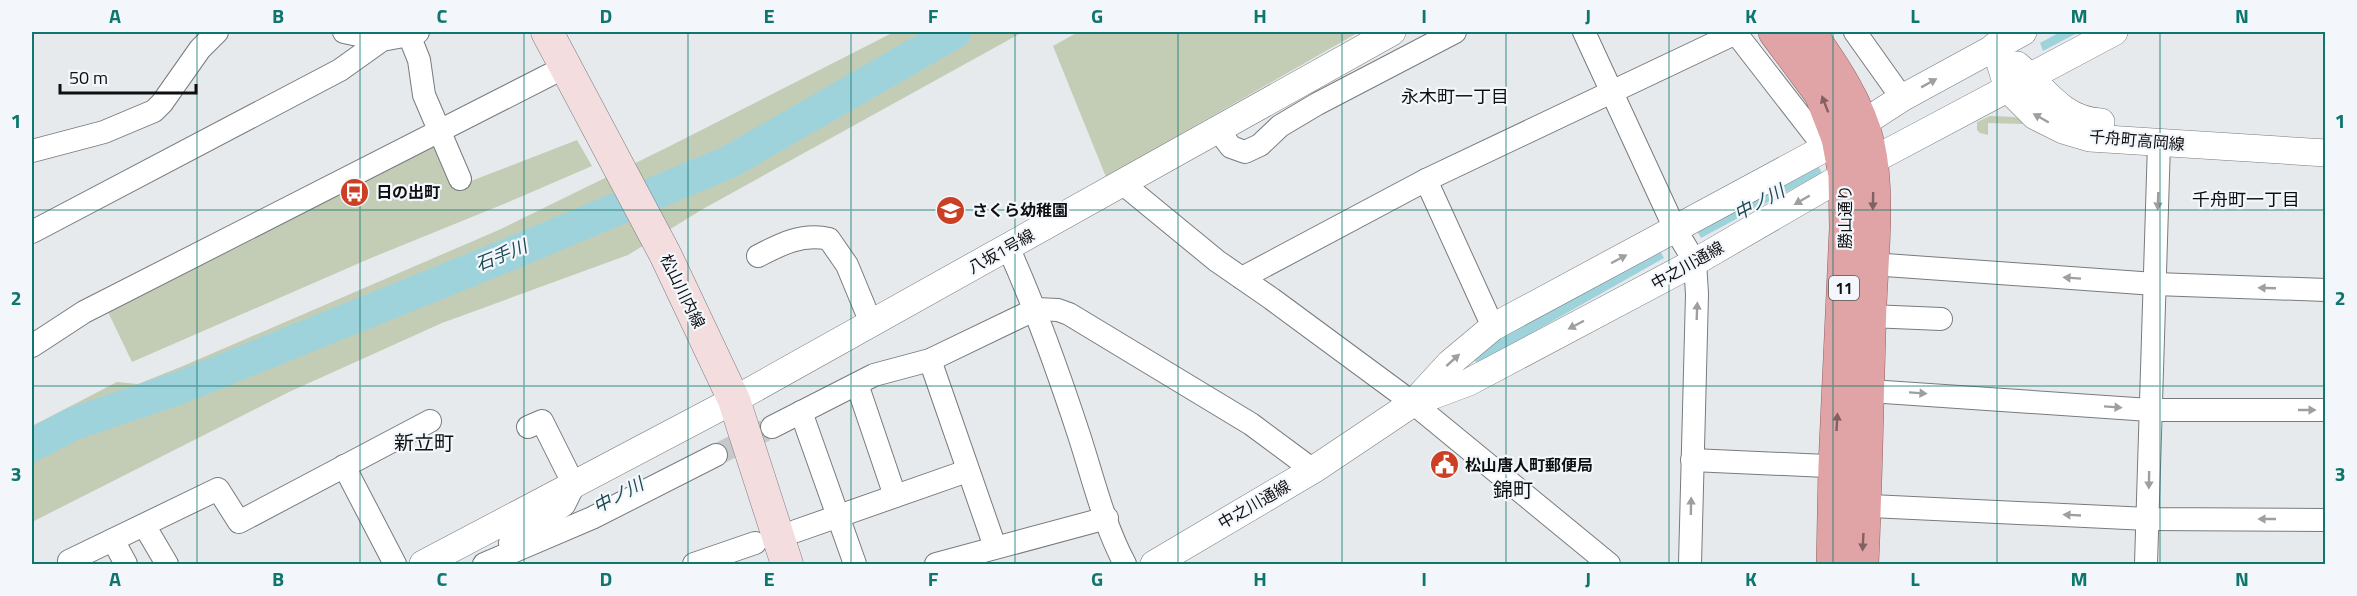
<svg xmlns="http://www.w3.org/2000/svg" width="2357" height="596" font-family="'Titillium Web','Noto Sans JP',sans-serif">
	<rect width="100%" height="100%" fill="#e6eaed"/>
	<g fill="#c3cdb6">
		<path d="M 894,32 L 1023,32 L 703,209 L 628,255 L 442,323 L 289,392 L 32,522 L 32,426 L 117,382 L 138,384 L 183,366 L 501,229 L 668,147 Z"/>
		<path d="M 1078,32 L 1359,32 L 1106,177 L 1053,46 Z"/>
		<path d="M 1990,116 L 2014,117 L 2023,120 L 2024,124 L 1988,123 L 1988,135 L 1980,133 L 1977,130 L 1977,122 Z"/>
		<path d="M 577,140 L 592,166 L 511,201 L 371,258 L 132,362 L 107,310 L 440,141 L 458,186 Z"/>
	</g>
	<g fill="#9fd3db">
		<path d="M 2060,32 L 2079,32 L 2043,51 L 2040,43 Z"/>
		<path d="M 1817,164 L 1822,173 L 1701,238 L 1696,229 Z"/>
		<path d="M 1659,249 L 1664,258 L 1477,364 L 1472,355 Z"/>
	</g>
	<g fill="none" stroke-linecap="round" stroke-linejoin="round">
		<path stroke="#9fd3db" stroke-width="33" d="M 32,445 L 75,423 L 179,388 L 498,259 L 729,162 L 955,32"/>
		<path stroke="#c6c9cc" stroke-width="22" stroke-dasharray="22 11" stroke-linecap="butt" d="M 716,455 L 772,427"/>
		<defs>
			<g id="minor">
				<path d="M 344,32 L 382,40"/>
				<path d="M 1584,32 L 1675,229 L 1695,262 L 1697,294 L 1690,564"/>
				<path d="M 1735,32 L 1825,148"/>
				<path d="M 1855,32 L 1902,98"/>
				<path d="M 409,35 L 419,60 L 424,95 L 460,179"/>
				<path d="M 1218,130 L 1231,147 L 1245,152 L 1260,145 L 1280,126 L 1317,104 L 1455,32"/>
				<path d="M 32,151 L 104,132 L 154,111 L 162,103 L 200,49 L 217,32"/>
				<path d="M 1426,180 L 1493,327"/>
				<path d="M 1122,183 L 1217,261 L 1272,299 L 1413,403 L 1609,564"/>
				<path d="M 32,232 L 340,70 L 382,40 L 409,35 L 418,32"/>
				<path d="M 1008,247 C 1036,309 1058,371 1079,435 C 1093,478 1104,525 1125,564"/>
				<path d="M 758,256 C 781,244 802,233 829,239 L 847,265 L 871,323"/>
				<path d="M 1871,264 L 2155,284 L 2326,290"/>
				<path d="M 1242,278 L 1426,180 L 1736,33"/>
				<path d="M 1870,316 L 1941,319"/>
				<path d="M 32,346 L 84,312 L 565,67"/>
				<path d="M 930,360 L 995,547"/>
				<path d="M 857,384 L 895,496"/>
				<path d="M 1855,390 L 2150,410 L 2326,410"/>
				<path d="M 801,412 L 855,564"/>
				<path d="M 772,427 L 874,375 L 930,360 L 1036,309 L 1058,310 L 1069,314 L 1251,424 L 1313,470"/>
				<path d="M 1692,460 L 1848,467"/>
				<path d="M 344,466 L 395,564"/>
				<path d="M 1850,505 L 2148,519 L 2326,520"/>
				<path d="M 144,525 L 167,564"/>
				<path d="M 796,531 L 967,471"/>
				<path d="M 113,540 L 126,564"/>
				<path d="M 510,543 L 564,505 L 574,485 L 542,421 L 528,427"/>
				<path d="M 69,561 L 218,489 L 239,522 L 430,421"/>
				<path d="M 484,564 L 592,518 L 716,455"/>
				<path d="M 694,564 L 755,543"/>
				<path d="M 936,564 L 1107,518"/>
				<path d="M 2146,564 L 2159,143"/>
			</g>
			<g id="tertiary">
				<path d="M 1995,46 L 2008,89 L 2035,116 L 2063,130 L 2090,138 L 2326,153"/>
				<path d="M 2017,65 C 2044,88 2061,120 2101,122"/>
				<path d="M 1416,400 L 1450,363 L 1493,327 L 1825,148 L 1902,98 L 2023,32"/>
				<path d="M 423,564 L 734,400 L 1392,32"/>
				<path d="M 1154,564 L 1313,470 L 1413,403 L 1469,382 L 1695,262 L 1845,175 L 2114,32"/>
			</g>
			<path id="secondary" d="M 547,32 L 665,254 L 734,400 L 787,564"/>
			<g id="trunk">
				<path d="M 1775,32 L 1821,94 L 1838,138 L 1845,175 L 1846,228 L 1835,466 L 1833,564"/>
				<path d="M 1809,32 C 1832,65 1859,104 1868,144 C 1879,192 1872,255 1870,304 C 1867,391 1866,478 1862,564"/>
			</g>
		</defs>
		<use href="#minor" stroke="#787b7e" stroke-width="24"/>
		<use href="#tertiary" stroke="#787b7e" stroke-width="28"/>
		<use href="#secondary" stroke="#787b7e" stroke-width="33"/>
		<use href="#trunk" stroke="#916164" stroke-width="34"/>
		<use href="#minor" stroke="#fff" stroke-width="22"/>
		<use href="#tertiary" stroke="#fff" stroke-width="27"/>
		<use href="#secondary" stroke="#f3ddde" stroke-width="32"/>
		<use href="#trunk" stroke="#e0a4a6" stroke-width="33"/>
	</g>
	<defs><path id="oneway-solid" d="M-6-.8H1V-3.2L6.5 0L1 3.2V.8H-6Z" transform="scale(1.5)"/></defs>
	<g fill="#9f9fa0">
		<use href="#oneway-solid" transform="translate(1929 83) rotate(-29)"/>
		<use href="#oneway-solid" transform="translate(2041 118) rotate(-150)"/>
		<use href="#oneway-solid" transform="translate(1802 200) rotate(150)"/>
		<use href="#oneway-solid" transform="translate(2158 201) rotate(92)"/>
		<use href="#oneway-solid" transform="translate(1619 259) rotate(-28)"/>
		<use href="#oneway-solid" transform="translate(2072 278) rotate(-176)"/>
		<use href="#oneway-solid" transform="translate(2267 288) rotate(-178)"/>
		<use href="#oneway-solid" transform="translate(1697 311) rotate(-88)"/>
		<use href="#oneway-solid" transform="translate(1576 325) rotate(152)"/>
		<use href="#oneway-solid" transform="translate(1453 360) rotate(-42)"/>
		<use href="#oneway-solid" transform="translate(1918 393) rotate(4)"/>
		<use href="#oneway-solid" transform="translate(2113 407) rotate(4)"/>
		<use href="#oneway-solid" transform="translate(2307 410)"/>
		<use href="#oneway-solid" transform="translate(2149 480) rotate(91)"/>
		<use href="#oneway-solid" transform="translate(1691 506) rotate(-89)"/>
		<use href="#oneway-solid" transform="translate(2072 515) rotate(-177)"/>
		<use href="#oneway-solid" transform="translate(2267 519) rotate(-180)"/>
	</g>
	<g fill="#826163">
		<use href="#oneway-solid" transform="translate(1825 104) rotate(-111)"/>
		<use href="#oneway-solid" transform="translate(1873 201) rotate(91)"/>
		<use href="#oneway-solid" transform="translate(1837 422) rotate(-87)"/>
		<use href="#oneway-solid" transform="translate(1863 542) rotate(93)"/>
	</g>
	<path fill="none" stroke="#0f766e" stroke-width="1.5" stroke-opacity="0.55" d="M 197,32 L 197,564M 360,32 L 360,564M 524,32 L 524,564M 688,32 L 688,564M 851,32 L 851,564M 1015,32 L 1015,564M 1178,32 L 1178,564M 1342,32 L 1342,564M 1506,32 L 1506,564M 1669,32 L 1669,564M 1833,32 L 1833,564M 1997,32 L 1997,564M 2160,32 L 2160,564M 32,210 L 2326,210M 32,386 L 2326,386"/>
	<defs>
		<symbol id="bus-disc" viewBox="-11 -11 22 22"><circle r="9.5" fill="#cb4025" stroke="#f3f7fb"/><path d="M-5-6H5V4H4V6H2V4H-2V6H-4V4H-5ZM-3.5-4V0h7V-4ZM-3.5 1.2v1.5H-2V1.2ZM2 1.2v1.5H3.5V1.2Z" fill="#fff"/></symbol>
		<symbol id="school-disc" viewBox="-11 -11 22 22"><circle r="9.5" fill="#cb4025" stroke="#f3f7fb"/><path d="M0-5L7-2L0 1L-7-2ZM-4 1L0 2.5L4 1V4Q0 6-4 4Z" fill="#fff"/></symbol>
		<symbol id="civic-disc" viewBox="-11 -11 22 22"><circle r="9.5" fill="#cb4025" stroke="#f3f7fb"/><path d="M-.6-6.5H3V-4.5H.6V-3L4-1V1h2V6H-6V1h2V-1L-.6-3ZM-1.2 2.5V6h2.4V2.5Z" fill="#fff"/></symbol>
	</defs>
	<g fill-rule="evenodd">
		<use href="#bus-disc" x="338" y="176" width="33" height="33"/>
		<use href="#school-disc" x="934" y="194" width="33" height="33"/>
		<use href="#civic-disc" x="1428" y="448" width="33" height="33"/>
	</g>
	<g text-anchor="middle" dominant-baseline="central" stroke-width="4.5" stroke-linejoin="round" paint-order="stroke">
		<rect fill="#f3f7fb" stroke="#535557" stroke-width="1.5" x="1829" y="276" width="30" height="24" rx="4.5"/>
		<g font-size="15" font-weight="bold" fill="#0e0f11">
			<text x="1844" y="288">11</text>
		</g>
		<g font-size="16" fill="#0e0f11" stroke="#f3f7fb">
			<text transform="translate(2137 140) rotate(5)">千舟町高岡線</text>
			<text transform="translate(1845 217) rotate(-90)">勝山通り</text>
			<text transform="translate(1001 251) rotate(-29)">八坂1号線</text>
			<text transform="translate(1687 265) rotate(-29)">中之川通線</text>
			<text transform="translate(683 291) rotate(64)">松山川内線</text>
			<text transform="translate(1254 504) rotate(-30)">中之川通線</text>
		</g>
		<g font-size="16" font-weight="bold" fill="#0e0f11" stroke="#f3f7fb" text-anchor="start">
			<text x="376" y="192">日の出町</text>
			<text x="972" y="210">さくら幼稚園</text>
			<text x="1465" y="465">松山唐人町郵便局</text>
		</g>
		<g font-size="18" fill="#0e0f11" stroke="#f3f7fb">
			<text x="1455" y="96">永木町一丁目</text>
			<text x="2246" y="199">千舟町一丁目</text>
		</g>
		<g font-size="18" font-style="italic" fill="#1c4a51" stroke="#f3f7fb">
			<text transform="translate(1759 202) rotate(-28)">中ノ川</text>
			<text transform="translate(501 255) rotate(-22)">石手川</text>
			<text transform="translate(618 495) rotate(-28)">中ノ川</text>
		</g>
		<g font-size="20" fill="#0e0f11" stroke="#f3f7fb">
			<text x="424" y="442">新立町</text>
			<text x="1513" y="489">錦町</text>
		</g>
	</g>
	<rect width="2357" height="596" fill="none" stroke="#f3f7fb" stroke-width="66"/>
	<path d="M60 84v9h136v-9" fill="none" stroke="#0e0f11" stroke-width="3"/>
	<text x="69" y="84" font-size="18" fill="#0e0f11" stroke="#f3f7fb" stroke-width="4.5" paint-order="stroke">50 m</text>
	<rect x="33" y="33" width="2291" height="530" fill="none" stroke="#0f766e" stroke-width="2"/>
	<g font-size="20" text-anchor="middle" font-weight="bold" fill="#0f766e">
		<text x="115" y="23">A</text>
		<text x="278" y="23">B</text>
		<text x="442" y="23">C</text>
		<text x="606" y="23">D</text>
		<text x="769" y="23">E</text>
		<text x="933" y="23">F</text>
		<text x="1097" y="23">G</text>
		<text x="1260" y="23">H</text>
		<text x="1424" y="23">I</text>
		<text x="1588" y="23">J</text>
		<text x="1751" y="23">K</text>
		<text x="1915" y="23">L</text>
		<text x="2079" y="23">M</text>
		<text x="2242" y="23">N</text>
		<text x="16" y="128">1</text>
		<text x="2340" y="128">1</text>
		<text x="16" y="305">2</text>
		<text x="2340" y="305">2</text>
		<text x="16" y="481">3</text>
		<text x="2340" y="481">3</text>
		<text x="115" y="586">A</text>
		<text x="278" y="586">B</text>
		<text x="442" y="586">C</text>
		<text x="606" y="586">D</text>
		<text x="769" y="586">E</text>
		<text x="933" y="586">F</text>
		<text x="1097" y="586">G</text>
		<text x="1260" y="586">H</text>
		<text x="1424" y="586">I</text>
		<text x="1588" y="586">J</text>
		<text x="1751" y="586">K</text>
		<text x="1915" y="586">L</text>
		<text x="2079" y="586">M</text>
		<text x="2242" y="586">N</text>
	</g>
</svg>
